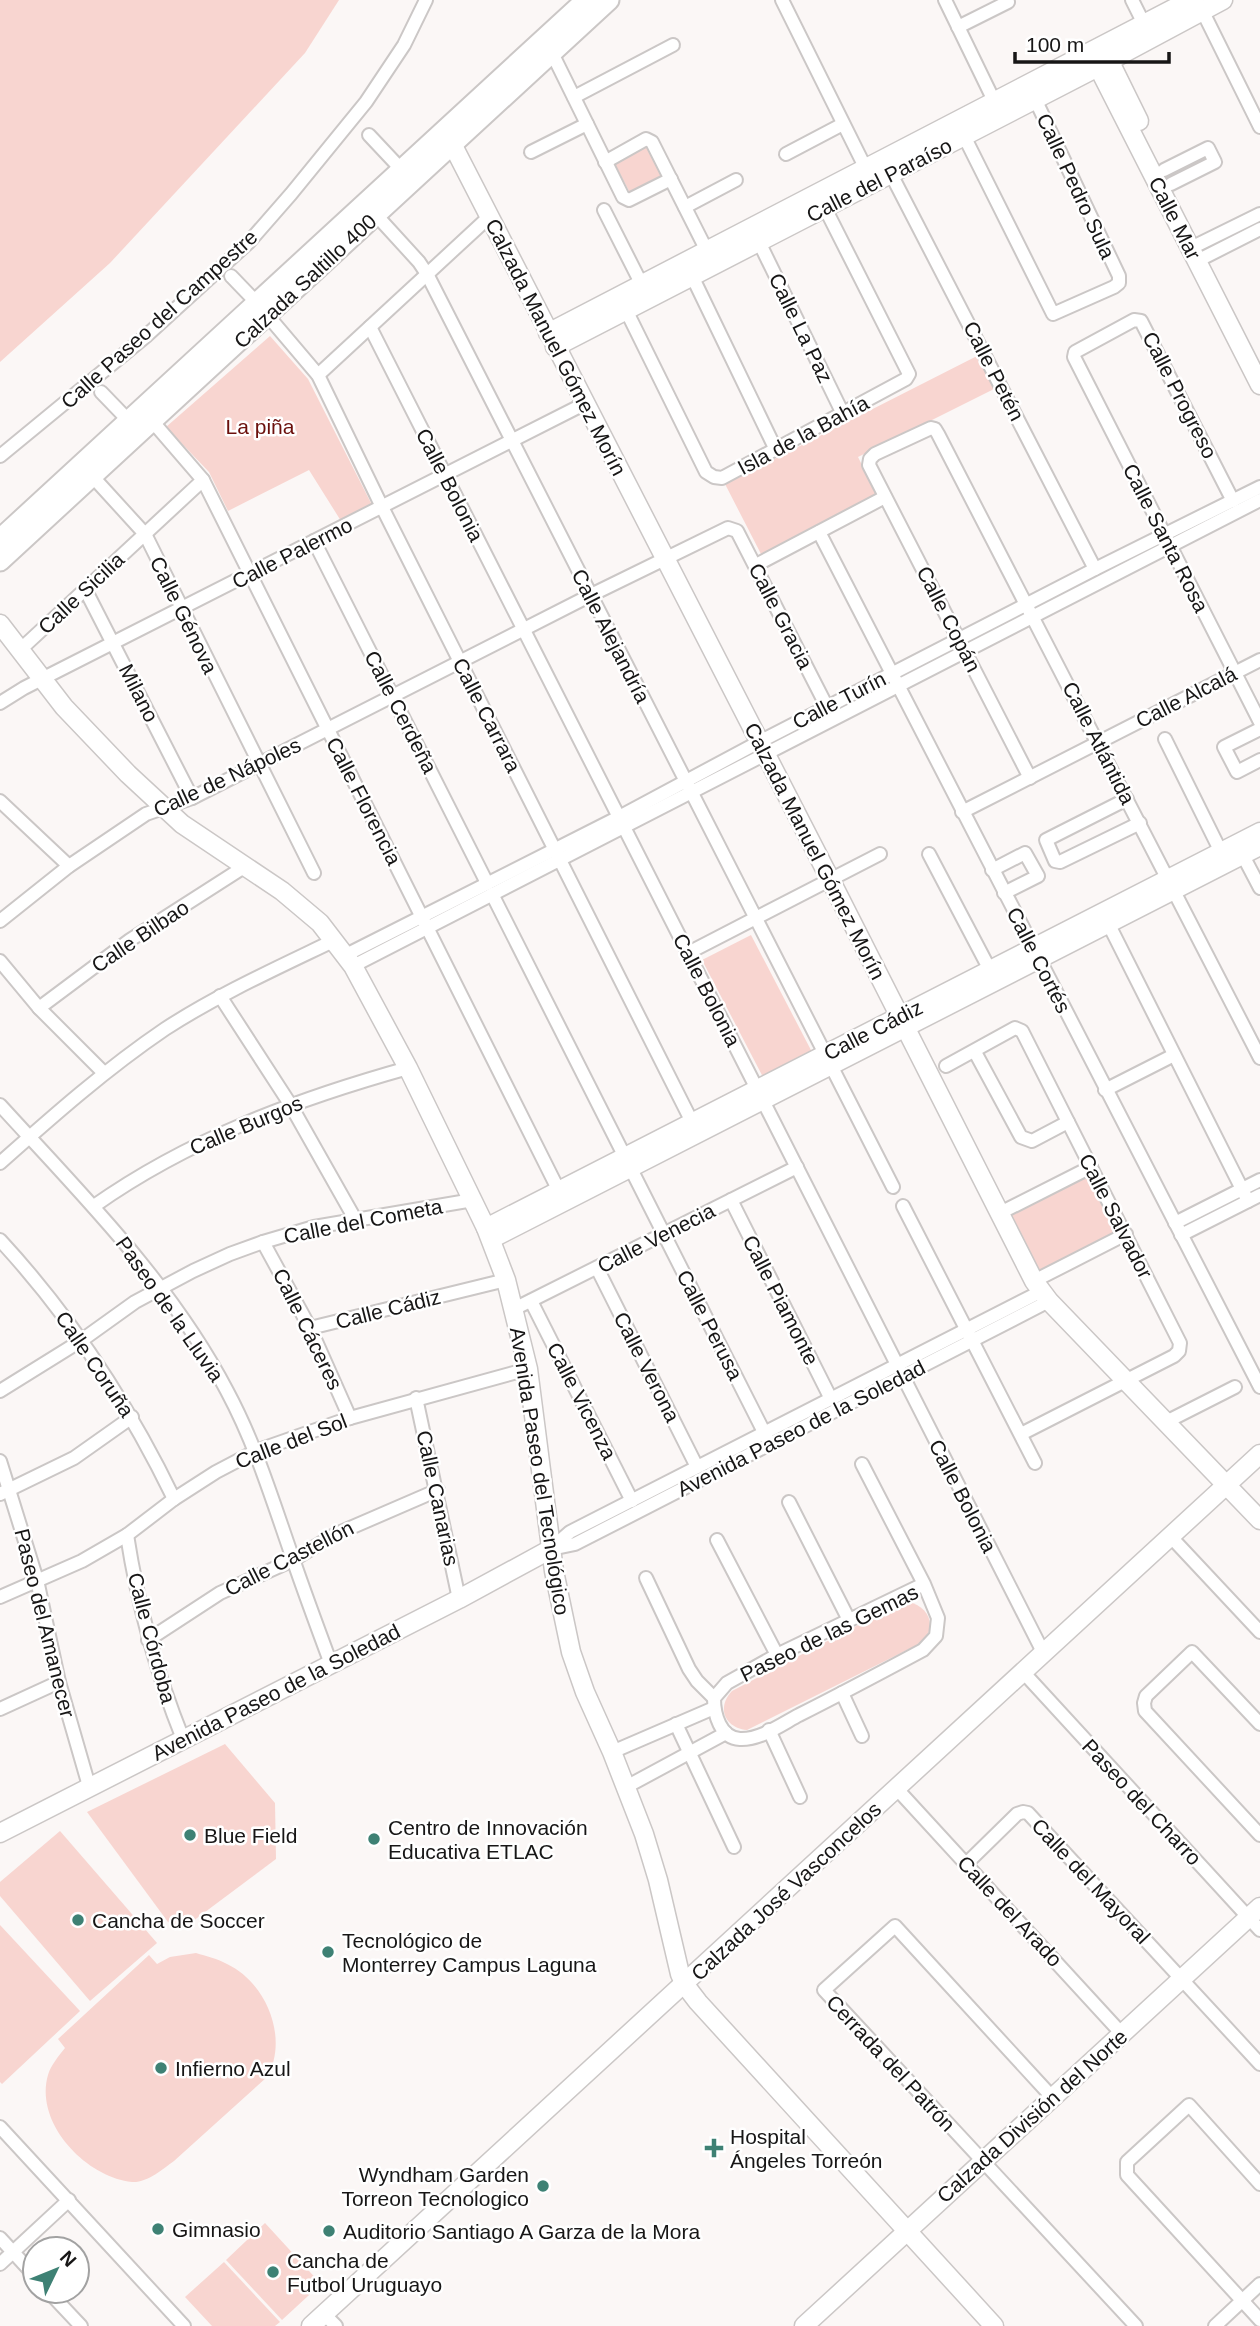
<svg xmlns="http://www.w3.org/2000/svg" width="1260" height="2326" font-family="Helvetica,sans-serif">
	<rect width="100%" height="100%" fill="#fbf7f6"/>
	<g fill="#f8d5d0">
		<path d="M 0,0 L 339,0 L 305,53 L 110,263 L 0,362 Z"/>
		<path d="M 653,142 L 669,173 L 630,193 L 614,162 Z"/>
		<path d="M 270,336 L 308,379 L 372,505 L 341,521 L 309,470 L 228,511 L 209,472 L 166,427 Z"/>
		<path d="M 977,356 L 994,389 L 858,457 L 877,495 L 761,554 L 725,484 Z"/>
		<path d="M 751,935 L 813,1054 L 764,1079 L 702,960 Z"/>
		<path d="M 1090,1171 L 1122,1234 L 1036,1277 L 1003,1214 Z"/>
		<path d="M 908,1602 C 929,1606 938,1627 921,1643 L 747,1730 C 725,1728 716,1708 732,1691 L 900,1603 Z"/>
		<path d="M 225,1744 L 275,1803 L 276,1859 L 189,1924 L 176,1927 L 168,1922 L 87,1812 Z"/>
		<path d="M 60,1831 L 157,1943 L 90,2001 L 0,1896 L 0,1882 Z"/>
		<path d="M 0,1925 L 80,2011 L 2,2084 L 0,2082 Z"/>
		<path d="M 196,1953 C 206,1956 218,1959 227,1964 C 267,1983 289,2039 267,2077 L 174,2161 C 163,2169 147,2183 132,2182 C 86,2177 34,2123 48,2075 C 51,2065 58,2057 65,2048 L 58,2039 L 149,1955 L 157,1964 L 170,1957 Z"/>
		<path d="M 265,2223 L 321,2284 L 282,2320 L 226,2260 Z"/>
		<path d="M 224,2262 L 280,2322 L 275,2326 L 212,2326 L 185,2297 Z"/>
	</g>
	<g fill="none" stroke-linecap="round" stroke-linejoin="round">
		<defs>
			<g id="street">
				<path d="M 782,0 L 868,173"/>
				<path d="M 945,0 L 997,107"/>
				<path d="M 1132,0 L 1144,24"/>
				<path d="M 1197,0 L 1260,127"/>
				<path d="M 958,27 L 1008,2"/>
				<path d="M 552,53 L 623,197 L 629,200 L 671,179"/>
				<path d="M 574,97 L 673,45"/>
				<path d="M 369,135 L 400,168"/>
				<path d="M 964,136 L 1053,314 L 1114,287 L 1119,283 L 1119,276 L 1035,99"/>
				<path d="M 531,152 L 587,124"/>
				<path d="M 786,154 L 843,124"/>
				<path d="M 605,162 L 646,139 L 652,142 L 709,255"/>
				<path d="M 1164,170 L 1208,148 L 1215,162 L 1171,184"/>
				<path d="M 891,174 L 1095,569"/>
				<path d="M 685,207 L 736,180"/>
				<path d="M 604,210 L 644,289"/>
				<path d="M 377,216 L 419,262 L 427,274 L 893,1187"/>
				<path d="M 759,242 L 843,414"/>
				<path d="M 1191,248 L 1260,214"/>
				<path d="M 1197,261 L 1260,229"/>
				<path d="M 231,276 L 257,303"/>
				<path d="M 692,276 L 776,450"/>
				<path d="M 626,310 L 706,472 L 714,477 L 722,478 L 906,379 L 909,374 L 825,208"/>
				<path d="M 268,316 L 318,375 L 382,507 L 692,1122"/>
				<path d="M 370,327 L 1044,1654"/>
				<path d="M 318,375 L 489,217"/>
				<path d="M 101,392 L 129,421"/>
				<path d="M 153,422 L 203,480 L 559,1191"/>
				<path d="M 0,456 L 146,336 L 249,242 L 291,194 L 366,102 L 404,45 L 426,0"/>
				<path d="M 93,477 L 145,534 L 314,873"/>
				<path d="M 1233,501 L 1141,321 L 1134,320 L 1075,352 L 1074,357 L 1260,722"/>
				<path d="M 819,532 L 1260,1387"/>
				<path d="M 314,541 L 487,883"/>
				<path d="M 756,565 L 885,497"/>
				<path d="M 85,589 L 192,798"/>
				<path d="M 21,649 L 203,480"/>
				<path d="M 0,703 L 24,688 L 584,404"/>
				<path d="M 1260,729 L 1224,747 L 1237,772 L 1260,760"/>
				<path d="M 1165,739 L 1221,852"/>
				<path d="M 1030,778 L 869,465 L 870,459 L 875,454 L 931,428 L 935,429 L 938,434 L 1260,1058"/>
				<path d="M 1127,799 L 1046,840 L 1055,861 L 1060,862 L 1140,823"/>
				<path d="M 0,801 L 69,866"/>
				<path d="M 962,812 L 1260,660"/>
				<path d="M 1239,848 L 1260,888"/>
				<path d="M 929,854 L 990,970"/>
				<path d="M 992,870 L 1025,853 L 1038,876 L 1004,893"/>
				<path d="M 492,894 L 770,1444"/>
				<path d="M 1105,917 L 1248,1201"/>
				<path d="M 0,921 L 69,866 L 146,814 L 192,798 L 591,595 L 728,528 L 737,531 L 827,707"/>
				<path d="M 688,953 L 880,854"/>
				<path d="M 346,955 L 619,817 L 759,742 L 1095,569 L 1260,487"/>
				<path d="M 0,961 L 39,1008 L 104,1073"/>
				<path d="M 353,966 L 1260,500"/>
				<path d="M 220,996 L 290,1104 L 355,1219"/>
				<path d="M 39,1008 L 130,940 L 244,867"/>
				<path d="M 975,1052 L 1021,1137 L 1032,1141 L 1068,1122"/>
				<path d="M 946,1066 L 1015,1028 L 1022,1031 L 1180,1343 L 1179,1351 L 1174,1356 L 1021,1434"/>
				<path d="M 1105,1090 L 1174,1055"/>
				<path d="M 0,1105 C 82,1195 170,1282 227,1391 C 256,1445 273,1502 293,1559 C 305,1594 318,1629 331,1664"/>
				<path d="M 0,1163 C 53,1116 106,1069 165,1029 C 219,994 277,968 335,940"/>
				<path d="M 731,1200 L 831,1399"/>
				<path d="M 94,1206 C 189,1139 297,1099 408,1068"/>
				<path d="M 903,1206 L 1035,1463"/>
				<path d="M 1000,1213 L 1091,1167"/>
				<path d="M 1175,1223 L 1260,1180"/>
				<path d="M 1181,1235 L 1260,1195"/>
				<path d="M 0,1240 C 72,1318 128,1404 174,1499"/>
				<path d="M 263,1242 L 310,1328 L 350,1418"/>
				<path d="M 597,1268 L 697,1467"/>
				<path d="M 1034,1281 L 1126,1234"/>
				<path d="M 531,1301 L 632,1501"/>
				<path d="M 514,1309 L 797,1167"/>
				<path d="M 310,1328 L 506,1280"/>
				<path d="M 0,1391 L 82,1340 L 135,1302 L 193,1271 L 230,1254 L 263,1242 L 314,1227 L 473,1200"/>
				<path d="M 416,1398 L 459,1599"/>
				<path d="M 1166,1422 L 1235,1387"/>
				<path d="M 0,1461 L 37,1580 L 59,1682 L 89,1786"/>
				<path d="M 862,1464 L 924,1584 L 938,1618 L 936,1636 L 923,1650 C 882,1672 841,1694 799,1715 C 782,1724 760,1740 740,1739 C 720,1738 714,1714 714,1698 L 727,1683 L 777,1655 L 924,1584"/>
				<path d="M 0,1494 L 74,1458 L 132,1417"/>
				<path d="M 789,1502 L 849,1620"/>
				<path d="M 127,1535 C 138,1606 156,1672 183,1739"/>
				<path d="M 1171,1537 L 1260,1632"/>
				<path d="M 717,1540 L 777,1655"/>
				<path d="M 554,1546 L 570,1532 L 1040,1292"/>
				<path d="M 551,1549 L 575,1544 L 1049,1301"/>
				<path d="M 646,1578 L 689,1669 L 697,1681 L 714,1698"/>
				<path d="M 0,1597 L 82,1561 L 127,1535 L 174,1499 L 216,1472 L 256,1451 L 350,1418 L 528,1369"/>
				<path d="M 148,1640 L 220,1593 L 293,1560 L 334,1535 L 438,1490"/>
				<path d="M 1024,1673 L 1260,1930"/>
				<path d="M 842,1693 L 862,1736"/>
				<path d="M 0,1709 L 59,1682"/>
				<path d="M 676,1724 L 734,1847"/>
				<path d="M 1260,1724 L 1192,1652 L 1146,1696 L 1144,1703 L 1145,1711 L 1260,1835"/>
				<path d="M 769,1730 L 800,1797"/>
				<path d="M 612,1752 L 714,1708"/>
				<path d="M 626,1787 L 726,1733"/>
				<path d="M 897,1789 L 1122,2034"/>
				<path d="M 966,1864 L 1017,1814 L 1023,1812 L 1028,1813 L 1260,2064"/>
				<path d="M 1052,2097 L 895,1926 L 824,1990 L 1136,2326"/>
				<path d="M 0,2127 L 184,2326"/>
				<path d="M 1260,2184 L 1189,2105 L 1127,2162 L 1127,2175 L 1260,2320"/>
				<path d="M 0,2238 L 35,2276"/>
				<path d="M 0,2264 L 69,2200"/>
				<path d="M 48,2291 L 81,2326"/>
				<path d="M 324,2314 L 336,2326"/>
				<path d="M 1215,2326 L 1260,2284"/>
			</g>
			<g id="secondary">
				<path d="M 1105,52 L 1139,121"/>
				<path d="M 1093,57 L 1260,385"/>
				<path d="M 446,132 L 830,879 L 1034,1281 L 1049,1301 L 1260,1520"/>
				<path d="M 548,333 L 1190,0"/>
				<path d="M 555,347 L 1098,67 L 1223,0"/>
				<path d="M 0,624 L 64,707 L 128,774 L 182,824 L 282,891 L 320,923 L 353,966 L 408,1068 L 486,1228 L 506,1280 L 528,1369 L 554,1571 L 571,1652 L 585,1692 L 612,1752 L 644,1834 L 658,1880 L 680,1974 L 685,1985 L 698,2002 L 994,2326"/>
				<path d="M 486,1228 L 1260,832"/>
				<path d="M 491,1239 L 1260,846"/>
				<path d="M 0,1833 L 459,1599 L 551,1549"/>
				<path d="M 311,2326 L 1260,1454"/>
				<path d="M 804,2326 L 1260,1907"/>
			</g>
			<g id="primary">
				<path d="M 0,539 L 586,0"/>
				<path d="M 0,561 L 609,0"/>
			</g>
		</defs>
		<use href="#street" stroke="#cbc7c6" stroke-width="16"/>
		<use href="#secondary" stroke="#cbc7c6" stroke-width="21"/>
		<use href="#primary" stroke="#cbc7c6" stroke-width="23"/>
		<use href="#street" stroke="#fff" stroke-width="12"/>
		<use href="#secondary" stroke="#fff" stroke-width="18"/>
		<use href="#primary" stroke="#fff" stroke-width="19"/>
	</g>
	<g fill="#3e8174" stroke="#fff" stroke-width="2.5">
		<circle cx="190" cy="1835" r="7"/>
		<circle cx="374" cy="1839" r="7"/>
		<circle cx="78" cy="1920" r="7"/>
		<circle cx="328" cy="1952" r="7"/>
		<circle cx="161" cy="2068" r="7"/>
		<path d="M710.5 2137.5h7v7h7v7h-7v7h-7v-7h-7v-7h7z"/>
		<circle cx="543" cy="2186" r="7"/>
		<circle cx="158" cy="2229" r="7"/>
		<circle cx="329" cy="2231" r="7"/>
		<circle cx="273" cy="2272" r="7"/>
	</g>
	<g text-anchor="middle" dominant-baseline="central" stroke-width="5" stroke-linejoin="round" paint-order="stroke">
		<g font-size="21" fill="#171616" stroke="#fff">
			<text transform="translate(879 180) rotate(-27)">Calle del Paraíso</text>
			<text transform="translate(1076 186) rotate(65)">Calle Pedro Sula</text>
			<text transform="translate(1175 218) rotate(63)">Calle Mar</text>
			<text transform="translate(305 281) rotate(-43)">Calzada Saltillo 400</text>
			<text transform="translate(159 319) rotate(-42)">Calle Paseo del Campestre</text>
			<text transform="translate(801 328) rotate(64)">Calle La Paz</text>
			<text transform="translate(556 347) rotate(63)">Calzada Manuel Gómez Morín</text>
			<text transform="translate(994 371) rotate(63)">Calle Petén</text>
			<text transform="translate(1180 395) rotate(63)">Calle Progreso</text>
			<text transform="translate(803 435) rotate(-28)">Isla de la Bahía</text>
			<text transform="translate(450 485) rotate(63)">Calle Bolonia</text>
			<text transform="translate(1166 538) rotate(63)">Calle Santa Rosa</text>
			<text transform="translate(292 553) rotate(-27)">Calle Palermo</text>
			<text transform="translate(81 593) rotate(-43)">Calle Sicilia</text>
			<text transform="translate(184 615) rotate(64)">Calle Génova</text>
			<text transform="translate(781 616) rotate(63)">Calle Gracia</text>
			<text transform="translate(949 619) rotate(63)">Calle Copán</text>
			<text transform="translate(611 636) rotate(63)">Calle Alejandría</text>
			<text transform="translate(139 693) rotate(63)">Milano</text>
			<text transform="translate(1186 697) rotate(-27)">Calle Alcalá</text>
			<text transform="translate(839 700) rotate(-27)">Calle Turín</text>
			<text transform="translate(401 712) rotate(63)">Calle Cerdeña</text>
			<text transform="translate(487 715) rotate(63)">Calle Carrara</text>
			<text transform="translate(1099 743) rotate(63)">Calle Atlántida</text>
			<text transform="translate(227 777) rotate(-25)">Calle de Nápoles</text>
			<text transform="translate(364 801) rotate(63)">Calle Florencia</text>
			<text transform="translate(815 851) rotate(63)">Calzada Manuel Gómez Morín</text>
			<text transform="translate(140 936) rotate(-34)">Calle Bilbao</text>
			<text transform="translate(1039 960) rotate(63)">Calle Cortés</text>
			<text transform="translate(707 990) rotate(63)">Calle Bolonia</text>
			<text transform="translate(873 1030) rotate(-27)">Calle Cádiz</text>
			<text transform="translate(246 1125) rotate(-23)">Calle Burgos</text>
			<text transform="translate(1116 1216) rotate(63)">Calle Salvador</text>
			<text transform="translate(363 1221) rotate(-11)">Calle del Cometa</text>
			<text transform="translate(656 1238) rotate(-27)">Calle Venecia</text>
			<text transform="translate(781 1300) rotate(63)">Calle Piamonte</text>
			<text transform="translate(170 1309) rotate(55)">Paseo de la Lluvia</text>
			<text transform="translate(388 1309) rotate(-14)">Calle Cádiz</text>
			<text transform="translate(710 1325) rotate(63)">Calle Perusa</text>
			<text transform="translate(308 1329) rotate(64)">Calle Cáceres</text>
			<text transform="translate(95 1364) rotate(56)">Calle Coruña</text>
			<text transform="translate(647 1367) rotate(63)">Calle Verona</text>
			<text transform="translate(582 1401) rotate(63)">Calle Vicenza</text>
			<text transform="translate(801 1428) rotate(-27)">Avenida Paseo de la Soledad</text>
			<text transform="translate(291 1441) rotate(-21)">Calle del Sol</text>
			<text transform="translate(540 1471) rotate(81)">Avenida Paseo del Tecnológico</text>
			<text transform="translate(963 1496) rotate(63)">Calle Bolonia</text>
			<text transform="translate(438 1498) rotate(78)">Calle Canarias</text>
			<text transform="translate(289 1558) rotate(-27)">Calle Castellón</text>
			<text transform="translate(45 1623) rotate(76)">Paseo del Amanecer</text>
			<text transform="translate(829 1633) rotate(-26)">Paseo de las Gemas</text>
			<text transform="translate(152 1638) rotate(75)">Calle Córdoba</text>
			<text transform="translate(276 1692) rotate(-27)">Avenida Paseo de la Soledad</text>
			<text transform="translate(1142 1802) rotate(47)">Paseo del Charro</text>
			<text transform="translate(1091 1881) rotate(47)">Calle del Mayoral</text>
			<text transform="translate(786 1891) rotate(-43)">Calzada José Vasconcelos</text>
			<text transform="translate(1010 1911) rotate(47)">Calle del Arado</text>
			<text transform="translate(891 2063) rotate(47)">Cerrada del Patrón</text>
			<text transform="translate(1032 2116) rotate(-42)">Calzada División del Norte</text>
		</g>
		<g font-size="21" fill="#6b100c" stroke="#fff">
			<text x="260" y="426">La piña</text>
		</g>
		<g font-size="21" fill="#171616" stroke="#fff" text-anchor="start">
			<text x="388" y="1827">Centro de Innovación<tspan x="388" dy="24">Educativa ETLAC</tspan></text>
			<text x="204" y="1835">Blue Field</text>
			<text x="92" y="1920">Cancha de Soccer</text>
			<text x="342" y="1940">Tecnológico de<tspan x="342" dy="24">Monterrey Campus Laguna</tspan></text>
			<text x="175" y="2068">Infierno Azul</text>
			<text x="730" y="2136">Hospital<tspan x="730" dy="24">Ángeles Torreón</tspan></text>
			<text x="529" y="2174" text-anchor="end">Wyndham Garden<tspan x="529" dy="24">Torreon Tecnologico</tspan></text>
			<text x="172" y="2229">Gimnasio</text>
			<text x="343" y="2231">Auditorio Santiago A Garza de la Mora</text>
			<text x="287" y="2260">Cancha de<tspan x="287" dy="24">Futbol Uruguayo</tspan></text>
		</g>
	</g>
	<g transform="translate(56 2270) rotate(47)"><circle r="33" fill="#ffffff" stroke="#a2a2a2" stroke-width="2"/>
	<path d="M0-5L12 26L0 18L-12 26Z" fill="#3e8174"/>
	<text y="-10" font-size="19" font-weight="bold" text-anchor="middle" fill="#171616">N</text>
	</g>
	<path d="M1015 52v10h154v-10" fill="none" stroke="#171616" stroke-width="3.5"/>
	<text x="1026" y="52" font-size="21" fill="#171616" stroke="#ffffff" stroke-width="5" paint-order="stroke">100 m</text>
</svg>
